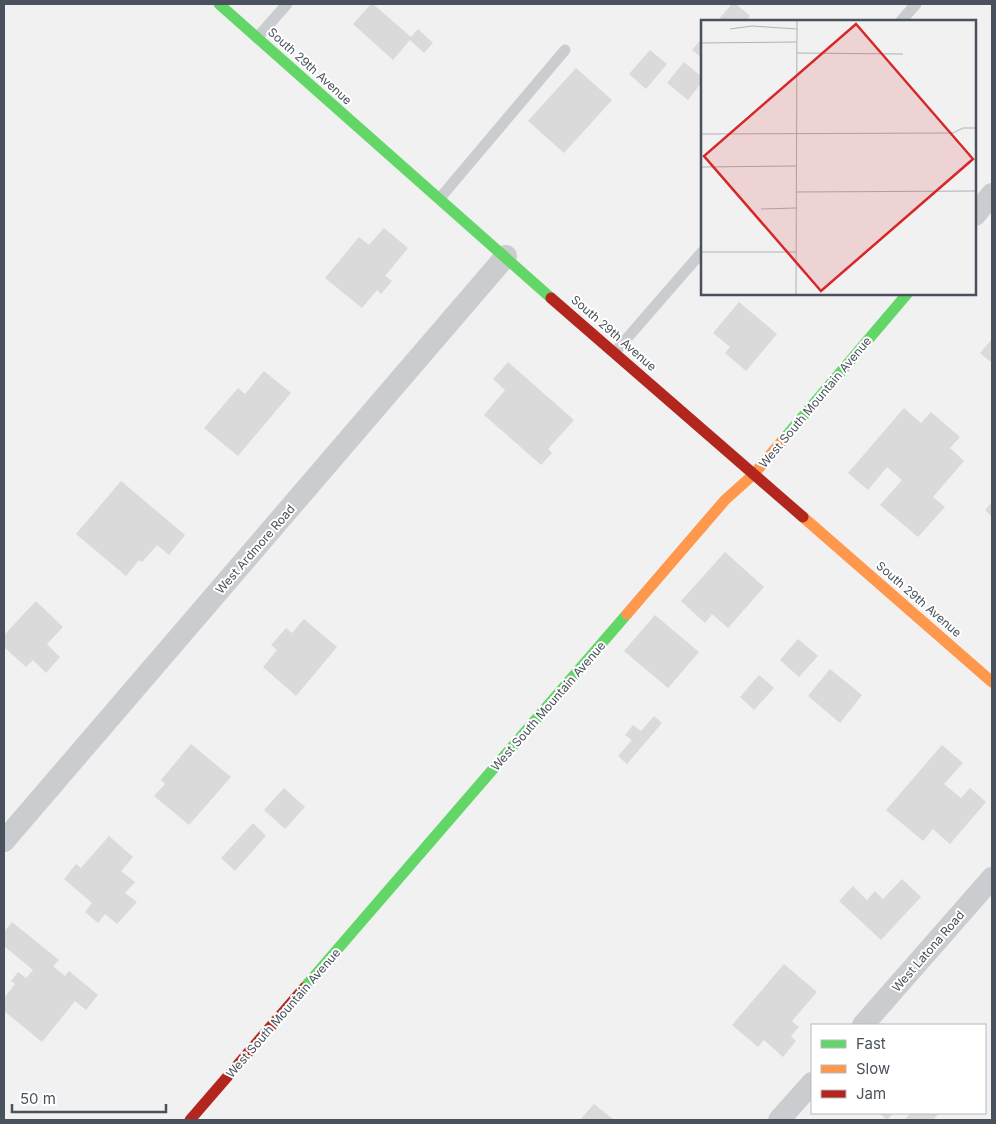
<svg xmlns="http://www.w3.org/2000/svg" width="996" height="1124" font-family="Inter,sans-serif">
	<rect width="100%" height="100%" fill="#f1f1f1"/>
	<g fill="#dadadb">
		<path d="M 371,4 L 373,4 L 411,37 L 418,29 L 433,43 L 424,53 L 410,40 L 393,60 L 353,24 Z"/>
		<path d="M 732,4 L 736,4 L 750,16 L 746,21 L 717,21 Z"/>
		<path d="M 702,38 L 702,58 L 692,50 Z"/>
		<path d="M 650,50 L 667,64 L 646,89 L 629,74 Z"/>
		<path d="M 684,62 L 702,77 L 702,82 L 688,100 L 667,83 Z"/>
		<path d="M 576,68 L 612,100 L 564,153 L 528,121 Z"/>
		<path d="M 384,228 L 408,248 L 385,276 L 392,281 L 381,294 L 377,290 L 362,308 L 325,278 L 359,237 L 369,245 Z"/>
		<path d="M 739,302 L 777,334 L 746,371 L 725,353 L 730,347 L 713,333 Z"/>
		<path d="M 992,339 L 992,363 L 980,353 Z"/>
		<path d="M 508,362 L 574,420 L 548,449 L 552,453 L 541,465 L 484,415 L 505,390 L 493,379 Z"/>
		<path d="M 264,371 L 291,393 L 238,456 L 204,428 L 238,388 L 245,394 Z"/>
		<path d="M 904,408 L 921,423 L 931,412 L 960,437 L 950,448 L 964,461 L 933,497 L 945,507 L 918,537 L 880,505 L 902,480 L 887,467 L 868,490 L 848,473 Z"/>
		<path d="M 121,481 L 185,535 L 169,555 L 157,545 L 142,562 L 139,560 L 126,576 L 76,534 Z"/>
		<path d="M 992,502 L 992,517 L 985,510 Z"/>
		<path d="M 725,552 L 764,587 L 728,628 L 712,614 L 705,623 L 681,601 Z"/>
		<path d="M 36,601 L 63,627 L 47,644 L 60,657 L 46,673 L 33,660 L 26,667 L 4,647 L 4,635 Z"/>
		<path d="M 655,615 L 699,652 L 668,688 L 624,651 Z"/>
		<path d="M 304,619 L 337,647 L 296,696 L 263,667 L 277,650 L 271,645 L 286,628 L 292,633 Z"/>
		<path d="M 798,639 L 818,656 L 799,677 L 780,660 Z"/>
		<path d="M 830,669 L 862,695 L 840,723 L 808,696 Z"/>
		<path d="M 759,675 L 774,688 L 754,710 L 740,697 Z"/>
		<path d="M 654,716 L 662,723 L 627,764 L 618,756 L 632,740 L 625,735 L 633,725 L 641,731 Z"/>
		<path d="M 191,744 L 231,777 L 189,825 L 154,796 L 165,784 L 161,780 Z"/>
		<path d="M 942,745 L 963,763 L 944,784 L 961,798 L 970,788 L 986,802 L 950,844 L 933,829 L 923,841 L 886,810 Z"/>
		<path d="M 284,788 L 305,807 L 285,829 L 264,810 Z"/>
		<path d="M 253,823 L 266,836 L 235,871 L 221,858 Z"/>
		<path d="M 109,836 L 133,857 L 121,871 L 135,882 L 125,893 L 137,902 L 117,924 L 105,914 L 98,923 L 85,912 L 92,903 L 64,879 L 76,864 L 81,868 Z"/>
		<path d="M 902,879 L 921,897 L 881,940 L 839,901 L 853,886 L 867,900 L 875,891 L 883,899 Z"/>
		<path d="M 12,922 L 59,960 L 53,966 L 65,976 L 69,971 L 98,995 L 86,1010 L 75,1001 L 42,1042 L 4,1011 L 4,998 L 15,984 L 11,981 L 18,972 L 26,978 L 33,970 L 4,946 L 4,932 Z"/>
		<path d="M 784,964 L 817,992 L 792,1021 L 799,1027 L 791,1036 L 796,1041 L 783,1057 L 764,1040 L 758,1047 L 732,1025 Z"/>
		<path d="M 594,1104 L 614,1120 L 580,1120 Z"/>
		<path d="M 879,1113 L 894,1113 L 887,1120 Z"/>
		<path d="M 907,1113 L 939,1113 L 933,1120 L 904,1120 L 909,1115 Z"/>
	</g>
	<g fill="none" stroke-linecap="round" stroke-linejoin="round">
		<g stroke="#cbcccf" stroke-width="11">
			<path d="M 901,21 L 916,4"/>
			<path d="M 257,38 L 287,4"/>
			<path d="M 440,198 L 565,50"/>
			<path d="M 615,352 L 702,252"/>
		</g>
		<g stroke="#cbcccf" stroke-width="22">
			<path d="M 975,215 L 992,194"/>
			<path d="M 4,841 L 506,256"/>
			<path d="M 863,1025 L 992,878"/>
			<path d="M 779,1120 L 812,1083"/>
		</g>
		<g stroke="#63d668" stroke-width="11">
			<path d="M 219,4 L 551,298"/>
			<path d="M 782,441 L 907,294"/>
			<path d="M 304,988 L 627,614"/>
		</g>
		<g stroke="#ff974d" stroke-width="11">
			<path d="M 803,517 L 992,682"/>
			<path d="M 627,614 L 725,500 L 754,474 L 782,441"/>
		</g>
		<g stroke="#b3261e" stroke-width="11">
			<path d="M 551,298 L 803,517"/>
			<path d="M 190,1120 L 304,988"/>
		</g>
	</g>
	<g text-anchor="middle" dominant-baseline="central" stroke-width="4" stroke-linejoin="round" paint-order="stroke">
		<g font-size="12" fill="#49525c" stroke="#fff">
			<text transform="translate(310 66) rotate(42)">South 29th Avenue</text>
			<text transform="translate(614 333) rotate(41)">South 29th Avenue</text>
			<text transform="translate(815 402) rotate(-50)">West South Mountain Avenue</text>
			<text transform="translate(255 549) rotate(-49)">West Ardmore Road</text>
			<text transform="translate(919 599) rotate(41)">South 29th Avenue</text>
			<text transform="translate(548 706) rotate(-49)">West South Mountain Avenue</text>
			<text transform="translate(928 951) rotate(-49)">West Latona Road</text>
			<text transform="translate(283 1013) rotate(-49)">West South Mountain Avenue</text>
		</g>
	</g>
	<g transform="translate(701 20)">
		<rect width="275" height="275" fill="#f1f1f1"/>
		<path fill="none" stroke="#aeb1b5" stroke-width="1" d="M 29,9 L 51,6 L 96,9M 0,23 L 96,22M 96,33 L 202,34M 0,114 L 252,113 L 262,108 L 275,108M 0,147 L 95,146M 95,172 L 275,171M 60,189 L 95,188M 0,232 L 95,232M 95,274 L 96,1"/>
		<path fill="#d62828" fill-opacity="0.15" stroke="#d62828" stroke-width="2.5" d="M 155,4 L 272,139 L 120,271 L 3,136 Z"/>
		<rect width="275" height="275" fill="none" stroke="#49525c" stroke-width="2.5"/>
	</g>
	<rect width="996" height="1124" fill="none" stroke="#49525c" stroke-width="10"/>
	<rect x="811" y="1024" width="175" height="90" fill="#ffffff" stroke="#b6babe"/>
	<rect x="821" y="1040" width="25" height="8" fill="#63d668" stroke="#b6babe"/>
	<text x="856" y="1049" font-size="15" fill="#49525c">Fast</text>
	<rect x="821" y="1065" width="25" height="8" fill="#ff974d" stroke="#b6babe"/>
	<text x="856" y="1074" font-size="15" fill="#49525c">Slow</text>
	<rect x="821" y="1090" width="25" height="8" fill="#b3261e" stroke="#b6babe"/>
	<text x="856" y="1099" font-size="15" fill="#49525c">Jam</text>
	<path d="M12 1104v8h154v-8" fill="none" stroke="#49525c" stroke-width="2.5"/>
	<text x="20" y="1104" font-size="15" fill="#49525c" stroke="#ffffff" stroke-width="4" paint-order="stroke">50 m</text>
</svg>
